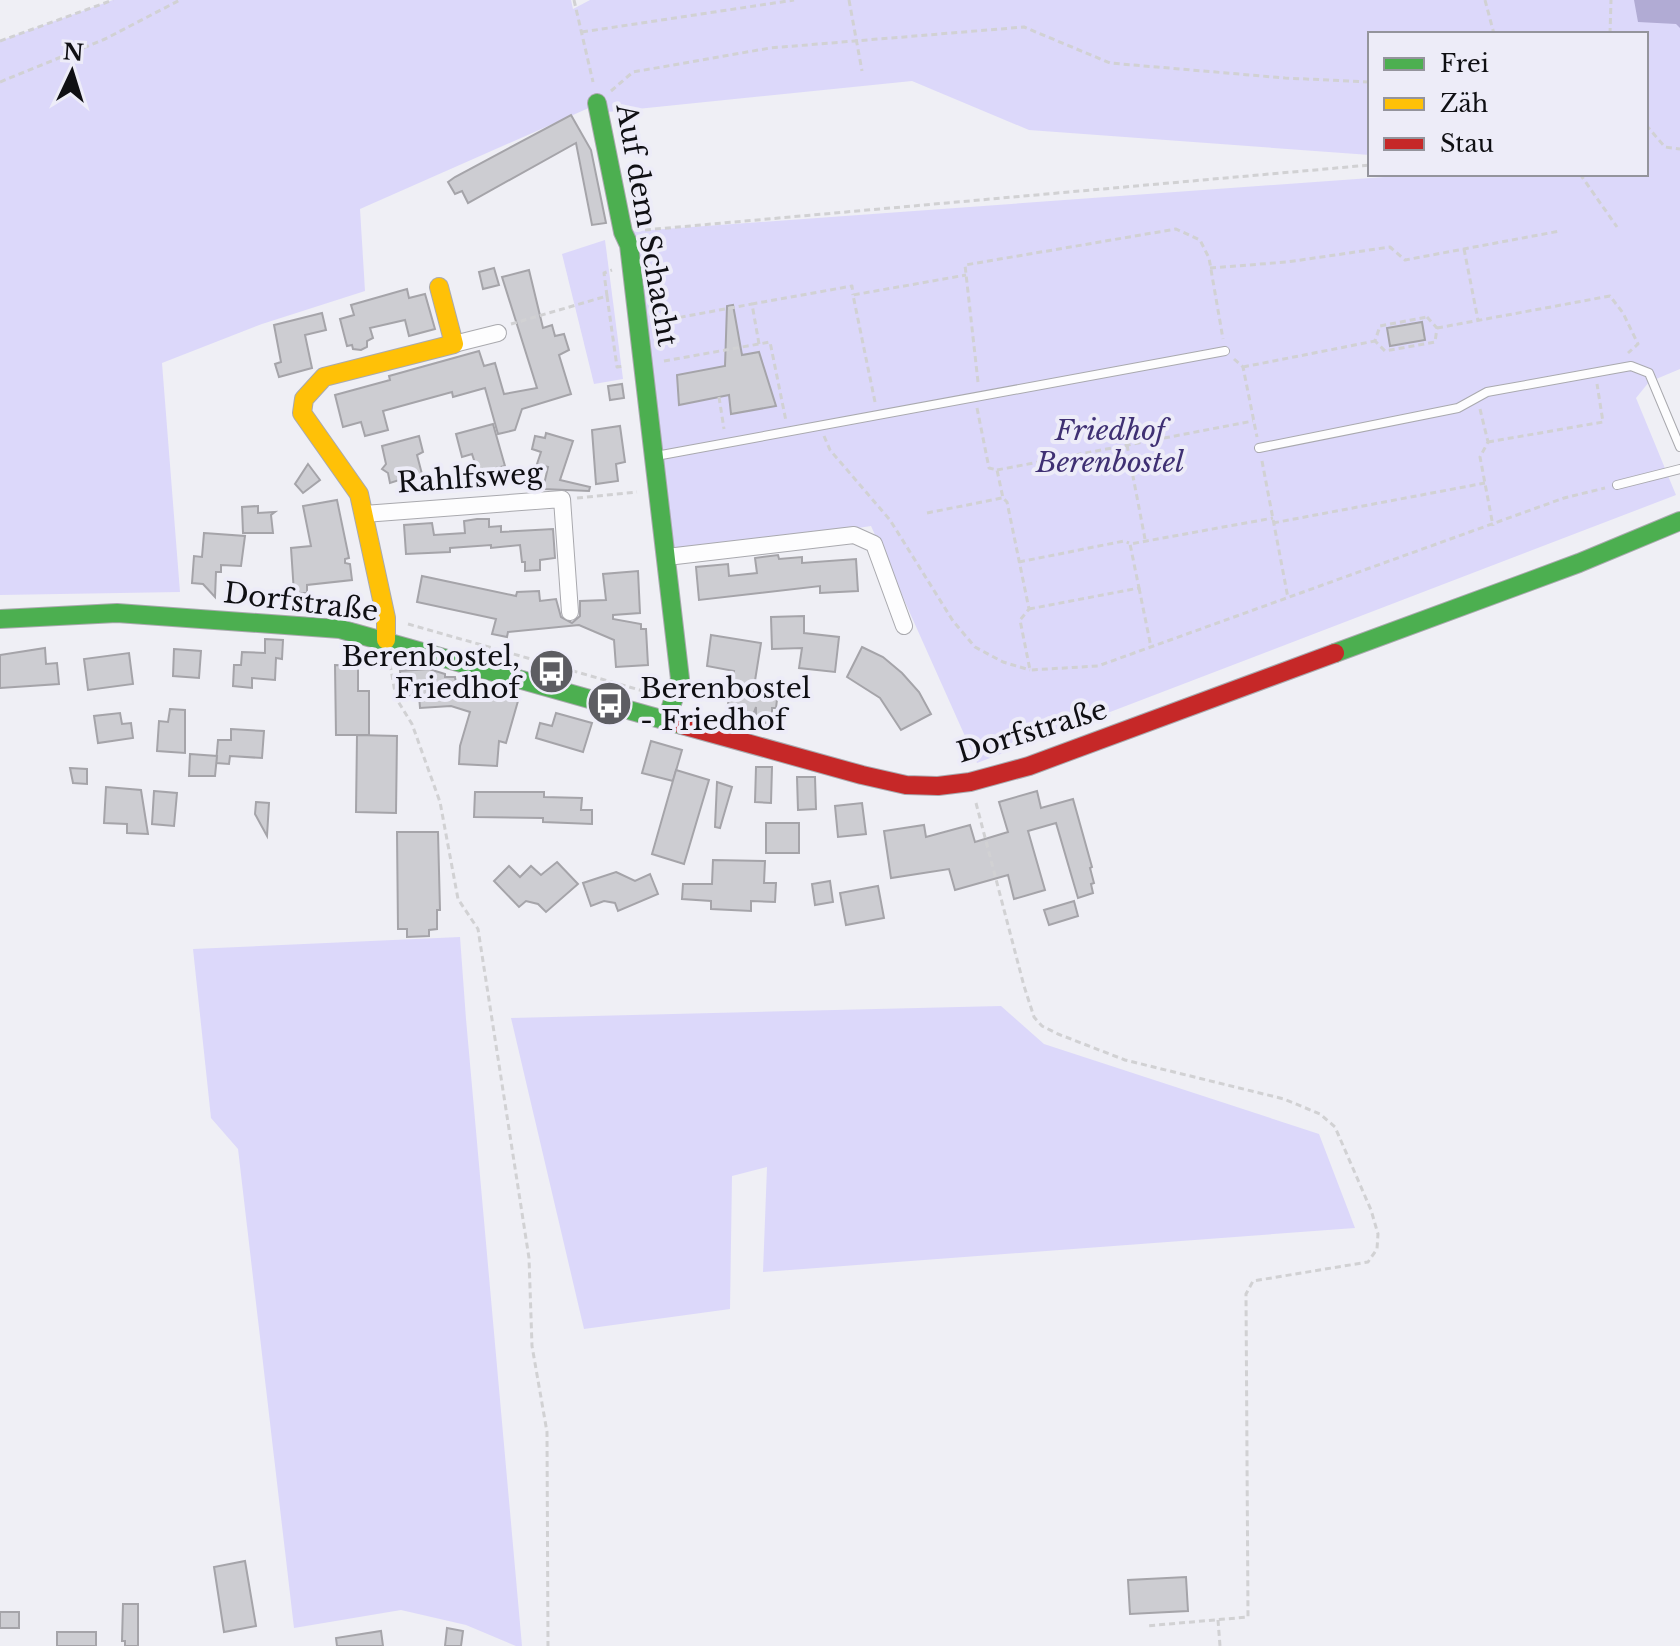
<svg xmlns="http://www.w3.org/2000/svg" width="1680" height="1646" font-family="'Libre Baskerville',serif">
	<rect width="100%" height="100%" fill="#efeff5"/>
	<g fill="#dcd8fa">
		<path d="M 113,0 L 571,0 L 573,9 L 590,0 L 1680,0 L 1680,369 L 1649,382 L 1636,398 L 1676,495 L 977,763 L 871,526 L 667,557 L 623,232 L 1426,174 L 1646,174 L 1646,34 L 1370,34 L 1370,155 L 1029,130 L 912,81 L 598,113 L 600,103 L 360,209 L 365,291 L 262,324 L 162,363 L 180,592 L 0,595 L 0,41 Z"/>
		<path d="M 605,240 L 623,379 L 594,384 L 562,254 Z"/>
		<path d="M 460,937 L 466,1019 L 522,1646 L 516,1646 L 466,1625 L 401,1610 L 294,1628 L 238,1149 L 211,1118 L 193,949 Z"/>
		<path d="M 1001,1006 L 1044,1044 L 1319,1134 L 1355,1228 L 763,1272 L 767,1167 L 732,1176 L 730,1309 L 584,1329 L 511,1018 Z"/>
	</g>
	<path fill="#b1abd4" d="M 1634,0 L 1680,0 L 1680,28 L 1676,24 L 1638,22 Z"/>
	<g fill="#cdcdd2" stroke="#a5a4a9" stroke-width="2">
		<path d="M 571,115 L 591,150 L 606,223 L 592,225 L 576,143 L 468,203 L 462,191 L 455,194 L 448,182 L 455,177 Z"/>
		<path d="M 494,268 L 499,285 L 483,289 L 479,272 Z"/>
		<path d="M 529,270 L 543,328 L 552,325 L 555,336 L 564,334 L 569,350 L 559,355 L 571,394 L 522,409 L 515,430 L 498,434 L 485,388 L 453,397 L 452,392 L 383,411 L 388,430 L 365,436 L 361,422 L 343,427 L 335,395 L 390,380 L 389,376 L 479,351 L 484,366 L 495,363 L 504,394 L 537,388 L 502,277 Z"/>
		<path d="M 407,289 L 409,298 L 425,294 L 435,329 L 409,336 L 405,320 L 370,328 L 373,338 L 367,341 L 367,347 L 361,350 L 353,349 L 352,345 L 347,346 L 340,319 L 354,315 L 351,305 Z"/>
		<path d="M 733,305 L 742,355 L 759,352 L 776,406 L 731,414 L 729,395 L 679,405 L 677,375 L 725,366 L 727,306 Z"/>
		<path d="M 322,313 L 326,330 L 305,335 L 312,368 L 279,377 L 275,364 L 281,362 L 274,325 Z"/>
		<path d="M 1422,322 L 1425,340 L 1390,346 L 1387,328 Z"/>
		<path d="M 622,384 L 624,398 L 610,400 L 608,386 Z"/>
		<path d="M 493,424 L 505,466 L 478,472 L 472,454 L 462,457 L 456,434 Z"/>
		<path d="M 620,426 L 625,462 L 616,464 L 618,481 L 596,484 L 592,430 Z"/>
		<path d="M 546,433 L 573,441 L 560,480 L 590,487 L 589,491 L 543,489 L 548,467 L 537,464 L 541,452 L 532,449 L 535,436 L 545,438 Z"/>
		<path d="M 419,436 L 423,452 L 417,455 L 422,474 L 409,478 L 405,483 L 399,480 L 390,483 L 388,473 L 382,469 L 386,464 L 382,446 Z"/>
		<path d="M 308,464 L 320,480 L 303,493 L 295,484 Z"/>
		<path d="M 337,500 L 349,558 L 345,559 L 345,563 L 350,564 L 352,580 L 307,585 L 307,593 L 294,593 L 291,548 L 311,546 L 303,506 Z"/>
		<path d="M 258,506 L 258,513 L 275,512 L 271,515 L 273,533 L 243,533 L 242,507 Z"/>
		<path d="M 477,519 L 489,519 L 489,527 L 501,526 L 501,532 L 553,529 L 555,558 L 540,560 L 540,570 L 525,571 L 525,562 L 522,562 L 520,545 L 491,548 L 491,545 L 450,548 L 450,552 L 406,554 L 404,525 L 432,523 L 434,535 L 465,533 L 464,521 Z"/>
		<path d="M 204,533 L 245,536 L 241,566 L 221,565 L 221,572 L 216,572 L 215,597 L 203,584 L 192,583 L 194,556 L 202,557 Z"/>
		<path d="M 778,555 L 779,559 L 802,557 L 802,563 L 856,559 L 858,591 L 820,593 L 820,586 L 699,600 L 696,567 L 728,564 L 729,576 L 757,573 L 755,558 Z"/>
		<path d="M 638,571 L 640,613 L 613,615 L 613,619 L 641,624 L 641,629 L 646,629 L 648,665 L 616,667 L 614,640 L 579,625 L 508,632 L 507,637 L 492,634 L 496,619 L 417,602 L 422,576 L 516,596 L 517,592 L 539,591 L 540,601 L 556,599 L 561,617 L 572,623 L 580,616 L 580,601 L 606,600 L 603,574 Z"/>
		<path d="M 804,616 L 804,633 L 839,637 L 835,672 L 799,668 L 802,648 L 772,649 L 771,617 Z"/>
		<path d="M 711,635 L 761,643 L 754,687 L 778,691 L 776,708 L 772,708 L 772,724 L 756,721 L 756,707 L 751,720 L 726,715 L 734,671 L 707,666 Z"/>
		<path d="M 265,639 L 283,640 L 282,659 L 276,658 L 275,680 L 252,678 L 252,688 L 233,686 L 234,665 L 241,665 L 242,652 L 265,653 Z"/>
		<path d="M 862,647 L 883,657 L 902,673 L 919,692 L 931,714 L 901,730 L 880,698 L 847,677 Z"/>
		<path d="M 45,648 L 46,664 L 57,663 L 59,684 L 0,688 L 0,655 Z"/>
		<path d="M 174,649 L 201,651 L 199,678 L 173,676 Z"/>
		<path d="M 129,653 L 133,684 L 88,690 L 84,659 Z"/>
		<path d="M 335,665 L 358,666 L 358,691 L 369,691 L 369,735 L 336,735 Z"/>
		<path d="M 429,669 L 445,674 L 445,677 L 455,677 L 456,683 L 518,701 L 506,743 L 499,741 L 497,766 L 459,764 L 460,746 L 470,712 L 451,706 L 420,708 L 419,695 L 402,696 L 400,671 Z"/>
		<path d="M 170,709 L 185,710 L 185,753 L 157,751 L 159,721 L 168,722 Z"/>
		<path d="M 120,713 L 122,724 L 131,723 L 133,738 L 98,743 L 94,716 Z"/>
		<path d="M 556,713 L 592,723 L 583,752 L 536,738 L 540,723 L 552,726 Z"/>
		<path d="M 231,729 L 264,731 L 262,758 L 230,756 L 229,764 L 216,763 L 218,740 L 231,740 Z"/>
		<path d="M 357,735 L 397,736 L 396,813 L 356,812 Z"/>
		<path d="M 651,741 L 682,750 L 673,781 L 642,773 Z"/>
		<path d="M 190,754 L 217,756 L 215,776 L 189,776 Z"/>
		<path d="M 756,767 L 772,767 L 771,803 L 755,802 Z"/>
		<path d="M 70,768 L 87,769 L 87,784 L 73,783 Z"/>
		<path d="M 676,770 L 709,780 L 684,864 L 652,854 Z"/>
		<path d="M 797,777 L 815,777 L 816,809 L 798,810 Z"/>
		<path d="M 717,782 L 732,787 L 720,828 L 715,827 Z"/>
		<path d="M 106,787 L 141,790 L 148,834 L 127,833 L 127,824 L 104,823 Z"/>
		<path d="M 154,791 L 177,793 L 174,826 L 152,824 Z"/>
		<path d="M 1037,791 L 1041,808 L 1073,799 L 1092,867 L 1090,868 L 1094,883 L 1091,884 L 1093,893 L 1078,898 L 1056,823 L 1028,831 L 1045,890 L 1014,899 L 1008,875 L 955,890 L 949,869 L 891,878 L 884,831 L 924,825 L 926,837 L 970,825 L 975,842 L 1008,832 L 999,802 Z"/>
		<path d="M 475,792 L 544,792 L 544,797 L 582,798 L 581,810 L 592,810 L 592,824 L 543,822 L 543,818 L 474,817 Z"/>
		<path d="M 256,802 L 269,803 L 267,836 L 255,814 Z"/>
		<path d="M 862,803 L 866,834 L 838,837 L 835,806 Z"/>
		<rect x="766" y="823" width="33" height="30"/>
		<path d="M 397,832 L 438,832 L 440,910 L 437,910 L 437,929 L 429,930 L 429,936 L 407,937 L 407,929 L 398,929 Z"/>
		<path d="M 713,860 L 765,861 L 764,883 L 776,883 L 775,902 L 751,901 L 751,911 L 711,909 L 711,901 L 682,899 L 683,884 L 712,884 Z"/>
		<path d="M 557,862 L 578,884 L 546,912 L 538,904 L 526,901 L 519,907 L 494,881 L 509,866 L 520,877 L 531,866 L 541,875 Z"/>
		<path d="M 616,872 L 635,881 L 650,874 L 658,894 L 618,911 L 615,903 L 604,901 L 591,906 L 583,883 Z"/>
		<path d="M 830,881 L 833,902 L 815,905 L 812,884 Z"/>
		<path d="M 878,886 L 884,918 L 846,925 L 840,893 Z"/>
		<path d="M 1074,901 L 1078,916 L 1049,925 L 1044,910 Z"/>
		<path d="M 245,1561 L 256,1626 L 224,1632 L 214,1567 Z"/>
		<path d="M 1186,1577 L 1188,1611 L 1130,1614 L 1128,1580 Z"/>
		<path d="M 123,1604 L 138,1604 L 138,1646 L 125,1646 L 125,1641 L 122,1641 Z"/>
		<rect x="0" y="1612" width="19" height="16"/>
		<path d="M 447,1628 L 463,1631 L 461,1646 L 445,1646 Z"/>
		<path d="M 381,1631 L 383,1646 L 337,1646 L 336,1638 Z"/>
		<rect x="57" y="1632" width="39" height="14"/>
	</g>
	<g fill="none" stroke-linecap="round" stroke-linejoin="round">
		<defs>
			<g id="lane">
				<path d="M 1259,448 L 1458,408 L 1487,392 L 1631,366 L 1649,373 L 1680,447"/>
				<path d="M 656,456 L 1225,351"/>
				<path d="M 1617,485 L 1680,469"/>
			</g>
			<g id="street">
				<path d="M 454,344 L 498,333"/>
				<path d="M 364,514 L 562,499 L 570,612"/>
				<path d="M 667,557 L 854,535 L 874,544 L 904,626"/>
			</g>
			<g id="fast">
				<path d="M 597,103 L 623,232 L 629,245 L 680,679 L 667,719"/>
				<path d="M 0,619 L 117,613 L 340,629 L 682,725"/>
				<path d="M 1335,653 L 1579,563 L 1680,521"/>
			</g>
			<path id="slow" d="M 386,640 L 386,618 L 359,494 L 302,413 L 304,399 L 324,377 L 454,344 L 439,287"/>
			<path id="jam" d="M 682,725 L 862,775 L 906,785 L 938,786 L 970,782 L 1029,766 L 1335,653"/>
		</defs>
		<use href="#lane" stroke="#a9a9ae" stroke-width="10"/>
		<use href="#street" stroke="#a9a9ae" stroke-width="18"/>
		<use href="#fast" stroke="#a9a9ae" stroke-width="20"/>
		<use href="#slow" stroke="#a9a9ae" stroke-width="20"/>
		<use href="#jam" stroke="#a9a9ae" stroke-width="20"/>
		<g stroke="#d1d1d3" stroke-width="3" stroke-dasharray="6 4" stroke-linecap="butt">
			<path d="M 574,0 L 593,82"/>
			<path d="M 849,0 L 862,71"/>
			<path d="M 1485,0 L 1494,34"/>
			<path d="M 582,32 L 794,0"/>
			<path d="M 1610,34 L 1611,0"/>
			<path d="M 0,41 L 113,0"/>
			<path d="M 0,82 L 105,39 L 180,0"/>
			<path d="M 611,91 L 633,72 L 770,48 L 1024,27 L 1110,63 L 1285,78 L 1370,82"/>
			<path d="M 1646,125 L 1665,147 L 1680,149"/>
			<path d="M 1580,174 L 1617,227"/>
			<path d="M 645,230 L 1370,165"/>
			<path d="M 1464,249 L 1478,320"/>
			<path d="M 1210,268 L 1287,262 L 1390,247 L 1405,260 L 1560,231"/>
			<path d="M 607,296 L 604,273 L 612,270"/>
			<path d="M 1427,317 L 1437,328 L 1435,342 L 1385,351 L 1375,341 L 1380,326 Z"/>
			<path d="M 660,321 L 752,304"/>
			<path d="M 511,324 L 607,296 L 617,367 L 625,366"/>
			<path d="M 1437,328 L 1610,296 L 1623,313 L 1638,344 L 1628,353"/>
			<path d="M 759,344 L 752,304 L 852,286 L 853,295"/>
			<path d="M 1234,359 L 1243,367 L 1257,437"/>
			<path d="M 664,361 L 770,342 L 786,421"/>
			<path d="M 1243,367 L 1375,341"/>
			<path d="M 978,382 L 965,265 L 1176,229 L 1200,240 L 1209,258 L 1223,339"/>
			<path d="M 719,397 L 724,429"/>
			<path d="M 875,402 L 853,295 L 966,275"/>
			<path d="M 977,408 L 989,468 L 997,470 L 1003,498 L 1007,502 L 1029,609 L 1020,620 L 1030,670 L 1098,666 L 1564,498 L 1605,488"/>
			<path d="M 1480,409 L 1488,442 L 1480,457 L 1493,526"/>
			<path d="M 824,436 L 830,450 L 890,520 L 953,621 L 975,647 L 1003,662 L 1030,670"/>
			<path d="M 1488,442 L 1603,422 L 1597,384"/>
			<path d="M 1127,445 L 1145,539"/>
			<path d="M 1262,461 L 1288,598"/>
			<path d="M 997,470 L 1253,421"/>
			<path d="M 577,498 L 637,492"/>
			<path d="M 927,513 L 1002,498"/>
			<path d="M 1273,523 L 1485,483"/>
			<path d="M 1019,562 L 1124,541 L 1129,543"/>
			<path d="M 1139,588 L 1151,647"/>
			<path d="M 1029,609 L 1139,588 L 1130,544 L 1273,518"/>
			<path d="M 408,624 L 654,694"/>
			<path d="M 390,664 L 396,698 L 412,724 L 440,802 L 458,899 L 478,929 L 529,1258 L 532,1346 L 547,1432 L 548,1646"/>
			<path d="M 976,803 L 1024,986 L 1034,1017 L 1042,1026 L 1058,1034 L 1125,1060 L 1284,1099 L 1320,1114 L 1335,1127 L 1371,1210 L 1378,1234 L 1377,1249 L 1368,1262 L 1253,1281 L 1246,1294 L 1248,1617 L 1146,1626"/>
			<path d="M 1218,1620 L 1220,1646"/>
		</g>
		<use href="#lane" stroke="#fdfdfe" stroke-width="8"/>
		<use href="#street" stroke="#fdfdfe" stroke-width="16"/>
		<use href="#fast" stroke="#4caf50" stroke-width="18"/>
		<use href="#slow" stroke="#ffc107" stroke-width="18"/>
		<use href="#jam" stroke="#c62828" stroke-width="18"/>
	</g>
	<defs>
		<symbol id="bus-disc" viewBox="-11 -11 22 22"><circle r="9.5" fill="#5d5d62" stroke="#edecf8"/><path d="M-5-6H5V4H4V6H2V4H-2V6H-4V4H-5ZM-3.5-4V0h7V-4ZM-3.5 1.2v1.5H-2V1.2ZM2 1.2v1.5H3.5V1.2Z" fill="#fff"/></symbol>
	</defs>
	<g fill-rule="evenodd">
		<use href="#bus-disc" x="526" y="646" width="51" height="51"/>
		<use href="#bus-disc" x="584" y="678" width="51" height="51"/>
	</g>
	<g text-anchor="middle" dominant-baseline="central" stroke-width="8" stroke-linejoin="round" paint-order="stroke">
		<g font-size="28" fill="#0f0f13" stroke="#edecf8">
			<text transform="translate(647 225) rotate(80)">Auf dem Schacht</text>
			<text transform="translate(470 478) rotate(-4)">Rahlfsweg</text>
			<text transform="translate(301 602) rotate(7)">Dorfstraße</text>
			<text transform="translate(1032 731) rotate(-17)">Dorfstraße</text>
		</g>
		<g font-size="28" font-style="italic" fill="#3f3073" stroke="#edecf8">
			<text x="1110" y="430">Friedhof<tspan x="1110" dy="32">Berenbostel</tspan></text>
		</g>
		<g font-size="28" fill="#0f0f13" stroke="#edecf8" text-anchor="end">
			<text x="520" y="656">Berenbostel,<tspan x="520" dy="32">Friedhof</tspan></text>
			<text x="640" y="688" text-anchor="start">Berenbostel<tspan x="640" dy="32">- Friedhof</tspan></text>
		</g>
	</g>
	<rect x="1368" y="32" width="280" height="144" fill="#edecf8" stroke="#94949c" stroke-width="2"/>
	<rect x="1384" y="58" width="40" height="12" fill="#4caf50" stroke="#94949c" stroke-width="2"/>
	<text x="1440" y="72" font-size="24" fill="#0f0f13">Frei</text>
	<rect x="1384" y="98" width="40" height="12" fill="#ffc107" stroke="#94949c" stroke-width="2"/>
	<text x="1440" y="112" font-size="24" fill="#0f0f13">Zäh</text>
	<rect x="1384" y="138" width="40" height="12" fill="#c62828" stroke="#94949c" stroke-width="2"/>
	<text x="1440" y="152" font-size="24" fill="#0f0f13">Stau</text>
	<g transform="translate(72 72) rotate(4)" stroke="#edecf8" stroke-width="6" paint-order="stroke">
	<path d="M0-6L14 30L0 20L-14 30Z" fill="#0f0f13"/>
	<text y="-12" font-size="22" font-weight="bold" text-anchor="middle" fill="#0f0f13">N</text>
	</g>
</svg>
